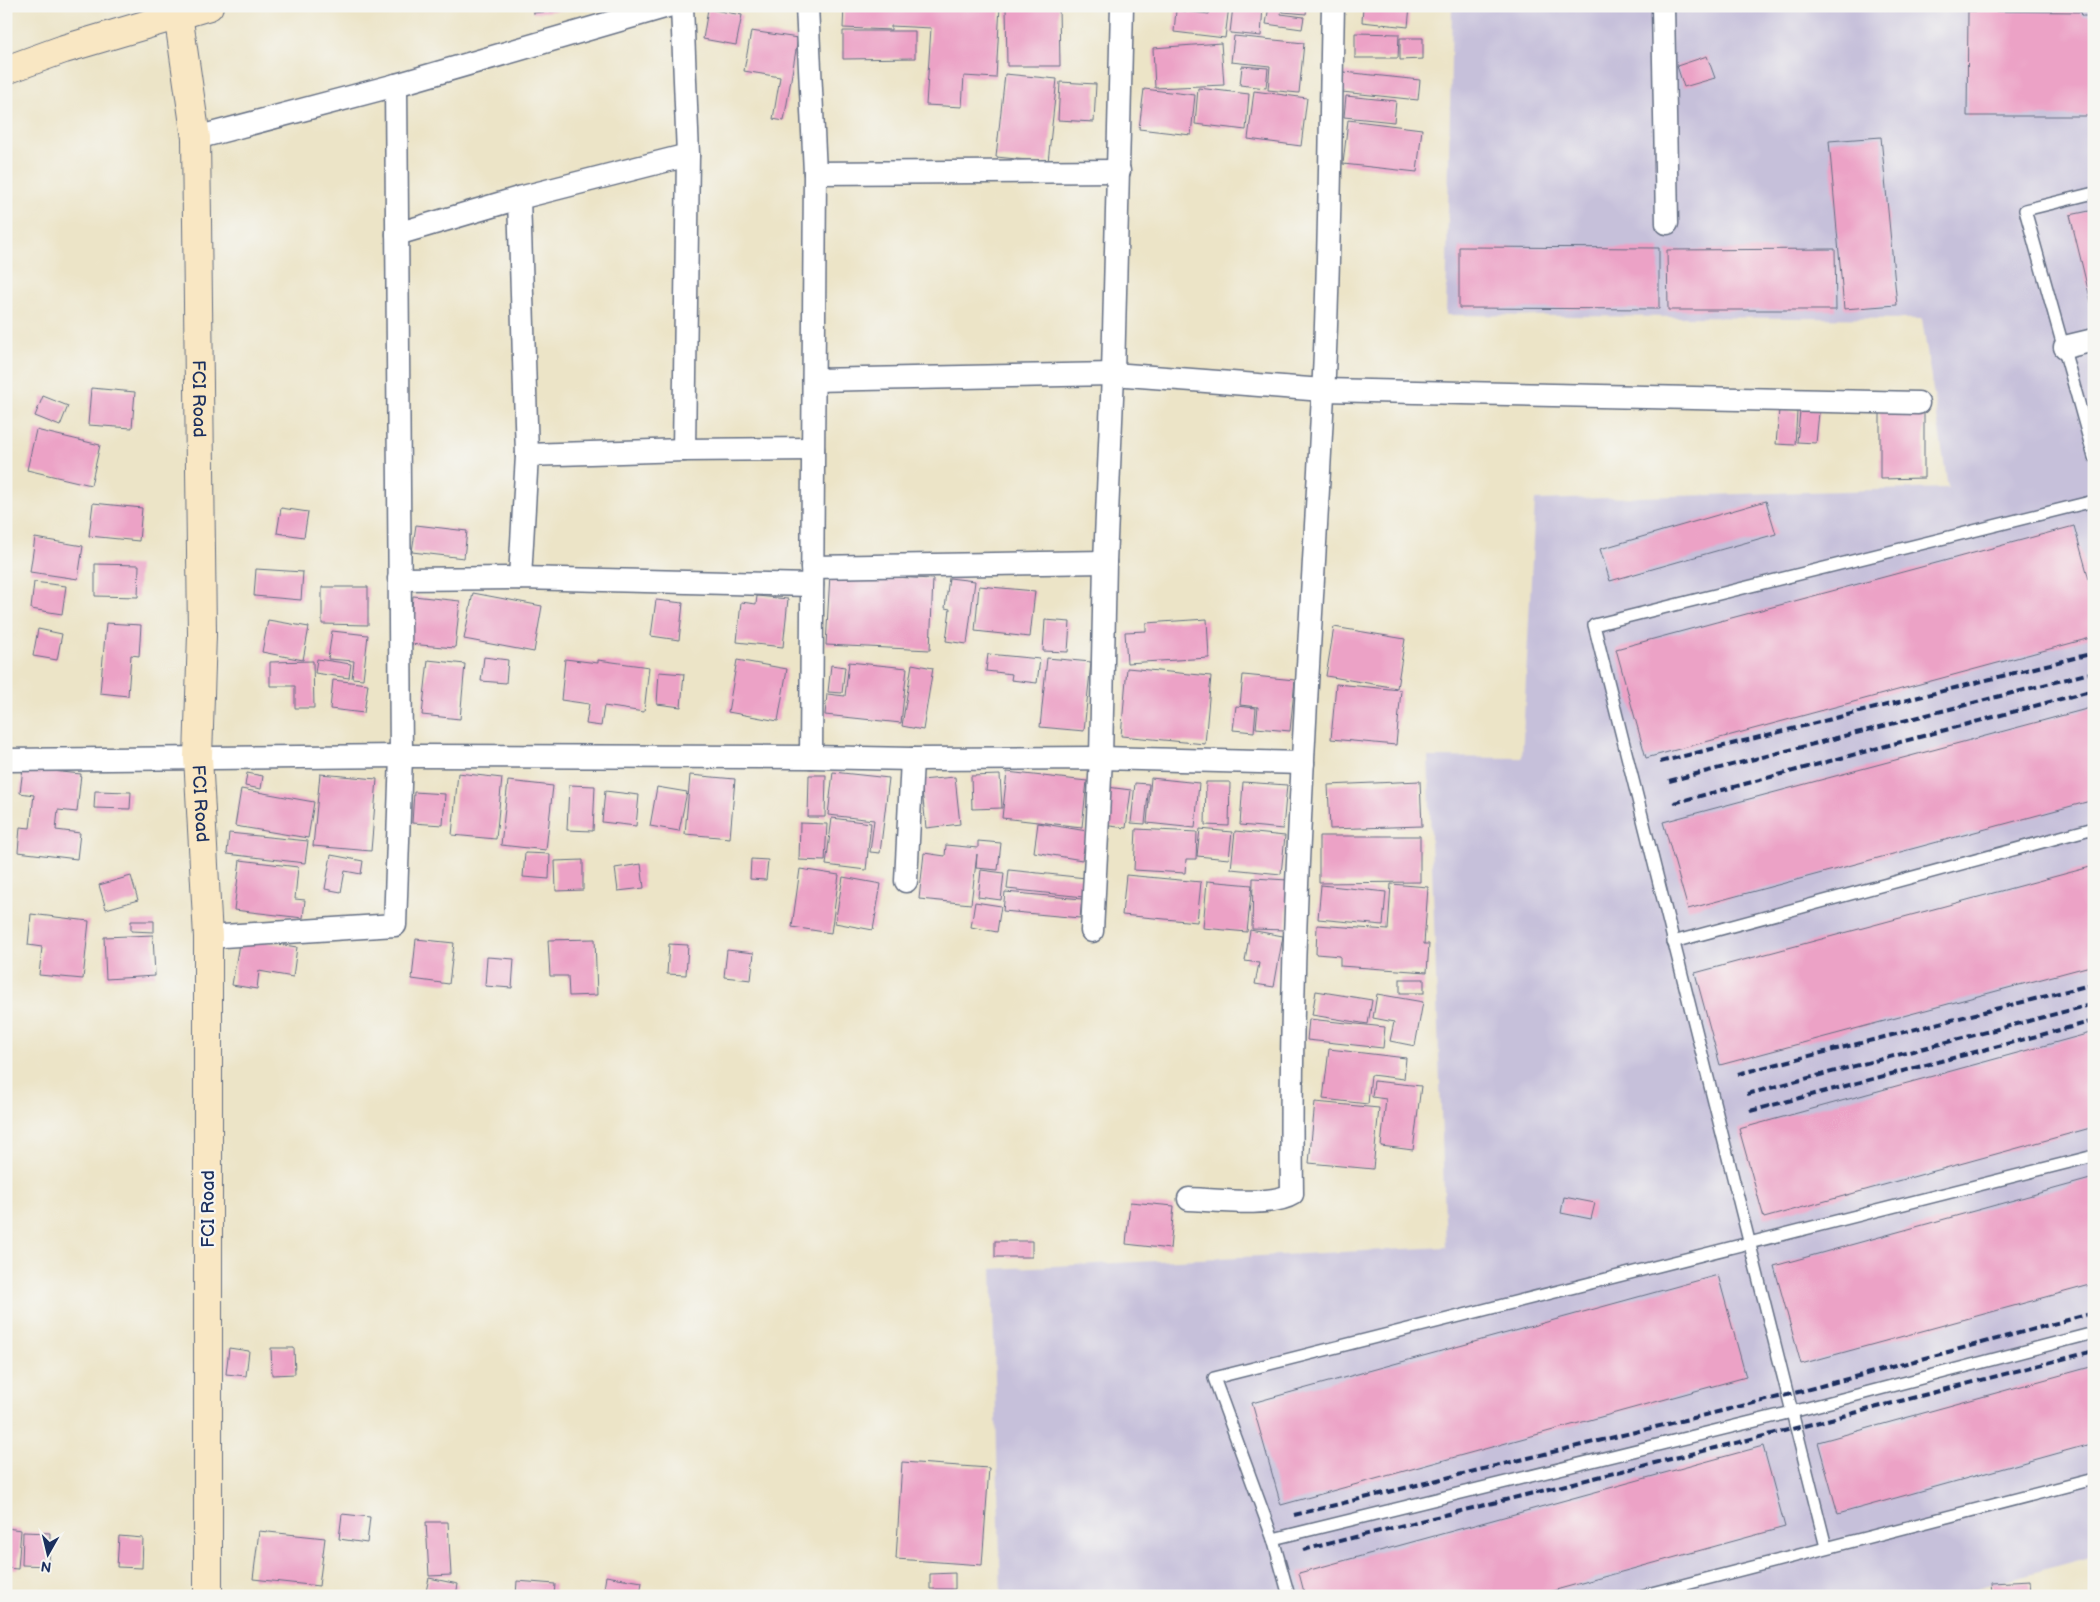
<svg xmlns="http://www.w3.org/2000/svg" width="2100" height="1602" font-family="'Balsamiq Sans',sans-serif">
	<rect width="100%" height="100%" fill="#f6f6f2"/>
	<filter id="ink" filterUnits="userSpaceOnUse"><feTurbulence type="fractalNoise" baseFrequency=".02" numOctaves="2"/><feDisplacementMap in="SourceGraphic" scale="10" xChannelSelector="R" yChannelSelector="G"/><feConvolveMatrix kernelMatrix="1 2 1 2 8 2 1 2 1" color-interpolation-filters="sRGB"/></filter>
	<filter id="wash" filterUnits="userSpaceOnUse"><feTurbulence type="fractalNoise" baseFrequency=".0096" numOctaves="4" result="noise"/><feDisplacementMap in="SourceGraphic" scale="20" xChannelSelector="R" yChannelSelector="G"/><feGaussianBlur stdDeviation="1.12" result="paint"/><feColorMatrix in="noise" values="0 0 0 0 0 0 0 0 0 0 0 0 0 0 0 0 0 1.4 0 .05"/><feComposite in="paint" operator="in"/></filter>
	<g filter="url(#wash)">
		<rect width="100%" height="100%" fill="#ece4c7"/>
		<path fill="#c6c0da" d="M 1452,6 L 2094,6 L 2094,1556 L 1947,1596 L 1001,1596 L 992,1269 L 1446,1247 L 1428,757 L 1522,758 L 1535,500 L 1948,488 L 1922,319 L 1446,315 Z"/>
		<g id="blocks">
			<g fill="#eca2c6">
				<path d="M 532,6 L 562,6 L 562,10 L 533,13 Z"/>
				<path d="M 844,6 L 1000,6 L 996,78 L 964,76 L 962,107 L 926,105 L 931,28 L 891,26 L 891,30 L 843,28 Z"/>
				<path d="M 1006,6 L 1059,6 L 1060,66 L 1007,66 Z"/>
				<path d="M 1178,6 L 1207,6 L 1206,12 Z"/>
				<path d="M 1210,6 L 1229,6 L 1225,38 L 1174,32 L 1176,10 L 1209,14 Z"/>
				<path d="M 1233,6 L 1263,6 L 1261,36 L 1230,33 Z"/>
				<path d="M 1269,6 L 1282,6 L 1281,14 L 1304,17 L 1302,29 L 1266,24 Z"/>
				<path d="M 1284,6 L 1307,6 L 1306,14 L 1283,12 Z"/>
				<path d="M 1363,6 L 1410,6 L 1408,27 L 1362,22 Z"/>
				<path d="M 708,9 L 742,15 L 736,45 L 703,39 Z"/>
				<path d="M 1968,11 L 2081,12 L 2082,16 L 2094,16 L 2094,116 L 1967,116 Z"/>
				<path d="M 751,31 L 798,38 L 784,121 L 773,119 L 780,77 L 744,71 Z"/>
				<path d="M 843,31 L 915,31 L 915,58 L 843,59 Z"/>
				<path d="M 1355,33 L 1399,34 L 1398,58 L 1355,58 Z"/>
				<path d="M 1234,36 L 1304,43 L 1299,93 L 1268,90 L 1270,66 L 1231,62 Z"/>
				<path d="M 1400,38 L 1423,38 L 1423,59 L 1400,60 Z"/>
				<path d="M 1221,43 L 1224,85 L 1155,88 L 1153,48 Z"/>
				<path d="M 1707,56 L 1715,78 L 1684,87 L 1677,66 Z"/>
				<path d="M 1242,66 L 1268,68 L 1266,88 L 1240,85 Z"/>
				<path d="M 1344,72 L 1420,80 L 1418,100 L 1342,92 Z"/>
				<path d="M 1005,74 L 1057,79 L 1048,162 L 996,157 Z"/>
				<path d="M 1060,82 L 1096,84 L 1094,122 L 1058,120 Z"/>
				<path d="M 1198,88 L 1249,94 L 1246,130 L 1195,124 Z"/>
				<path d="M 1144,89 L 1195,95 L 1191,135 L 1139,129 Z"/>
				<path d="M 1254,91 L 1307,98 L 1301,146 L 1248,139 Z"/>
				<path d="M 1346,96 L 1396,101 L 1394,122 L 1344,117 Z"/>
				<path d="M 1348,120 L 1422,129 L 1417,172 L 1343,164 Z"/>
				<path d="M 1881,137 L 1897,305 L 1844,309 L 1829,141 Z"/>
				<path d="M 2094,210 L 2094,306 L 2092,306 L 2070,215 Z"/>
				<path d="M 1459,247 L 1659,248 L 1659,309 L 1459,308 Z"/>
				<path d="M 1835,249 L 1836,310 L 1668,310 L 1667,250 Z"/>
				<path d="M 91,388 L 135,392 L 132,428 L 88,425 Z"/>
				<path d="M 43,396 L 68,406 L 60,426 L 35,416 Z"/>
				<path d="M 1801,401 L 1820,403 L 1816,443 L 1797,442 Z"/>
				<path d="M 1924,406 L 1924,478 L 1880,479 L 1880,407 Z"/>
				<path d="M 1779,410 L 1797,412 L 1795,445 L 1776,444 Z"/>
				<path d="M 36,430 L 100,445 L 91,485 L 27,470 Z"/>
				<path d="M 1766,501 L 1776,534 L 1610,581 L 1600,549 Z"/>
				<path d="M 93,503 L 142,508 L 139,541 L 89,536 Z"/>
				<path d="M 281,508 L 308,512 L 304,537 L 277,533 Z"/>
				<path d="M 416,525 L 467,531 L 464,558 L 412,552 Z"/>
				<path d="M 2074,526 L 2094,597 L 2094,637 L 1646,758 L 1616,649 Z"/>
				<path d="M 35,538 L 83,546 L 78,579 L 30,572 Z"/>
				<path d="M 95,564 L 139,565 L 138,597 L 95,596 Z"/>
				<path d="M 256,569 L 303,572 L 301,600 L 254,596 Z"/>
				<path d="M 830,574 L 933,579 L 930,650 L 826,645 Z"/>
				<path d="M 949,578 L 975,581 L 967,644 L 946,641 L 950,609 L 945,608 Z"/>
				<path d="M 34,582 L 66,586 L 62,614 L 31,609 Z"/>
				<path d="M 979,586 L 1035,591 L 1030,637 L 975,631 Z"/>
				<path d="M 322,587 L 368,587 L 368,625 L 322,624 Z"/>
				<path d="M 473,593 L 542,606 L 534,652 L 464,639 Z"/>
				<path d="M 413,596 L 460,601 L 455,648 L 409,644 Z"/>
				<path d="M 757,596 L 788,599 L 783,647 L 737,642 L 741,602 L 756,604 Z"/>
				<path d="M 656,600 L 683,603 L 679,640 L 651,636 Z"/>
				<path d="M 1207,619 L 1209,658 L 1127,663 L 1125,632 L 1146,631 L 1146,623 Z"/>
				<path d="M 268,620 L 309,627 L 303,660 L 262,652 Z"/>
				<path d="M 1045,620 L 1070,622 L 1068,652 L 1043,651 Z"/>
				<path d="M 106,623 L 141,625 L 139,656 L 131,655 L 128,696 L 100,693 Z"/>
				<path d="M 1334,627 L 1405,639 L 1397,688 L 1326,676 Z"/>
				<path d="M 38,629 L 62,634 L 57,660 L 33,656 Z"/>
				<path d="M 332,631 L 368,635 L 363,679 L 352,678 L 354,661 L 328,659 Z"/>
				<path d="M 988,654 L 1040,659 L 1037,683 L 1011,680 L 1012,674 L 986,671 Z"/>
				<path d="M 484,657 L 508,660 L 506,683 L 481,681 Z"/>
				<path d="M 1047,658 L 1091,662 L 1084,731 L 1040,727 Z"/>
				<path d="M 317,659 L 351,664 L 349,678 L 315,673 Z"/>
				<path d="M 565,659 L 598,663 L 598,660 L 649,667 L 644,712 L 604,706 L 601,726 L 586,724 L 589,704 L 561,700 Z"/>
				<path d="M 428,660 L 465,664 L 460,719 L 422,715 Z"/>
				<path d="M 737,660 L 787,669 L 778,721 L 728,712 Z"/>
				<path d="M 313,661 L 314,708 L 295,708 L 295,686 L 270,686 L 270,662 Z"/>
				<path d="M 849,662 L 907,668 L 901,723 L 825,715 L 827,694 L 845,696 Z"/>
				<path d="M 912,664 L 933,668 L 923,730 L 902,726 Z"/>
				<path d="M 831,665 L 845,667 L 842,693 L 828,692 Z"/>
				<path d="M 1127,668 L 1211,676 L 1205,744 L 1121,736 Z"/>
				<path d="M 659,672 L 684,674 L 681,707 L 657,704 Z"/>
				<path d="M 1243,675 L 1295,680 L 1290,731 L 1256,728 L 1258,707 L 1240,705 Z"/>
				<path d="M 333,680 L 368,684 L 364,713 L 330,709 Z"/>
				<path d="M 1336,684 L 1401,690 L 1396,745 L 1331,739 Z"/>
				<path d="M 1236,706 L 1256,708 L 1254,732 L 1233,730 Z"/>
				<path d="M 2094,707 L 2094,800 L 1688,909 L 1663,822 Z"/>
				<path d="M 23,768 L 81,774 L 77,812 L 58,810 L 56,830 L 80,833 L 77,859 L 18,852 L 20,827 L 30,828 L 34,795 L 20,793 Z"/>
				<path d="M 833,772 L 889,778 L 880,853 L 870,852 L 874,820 L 828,815 Z"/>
				<path d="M 1007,772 L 1087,781 L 1082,827 L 1002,818 Z"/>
				<path d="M 247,773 L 263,776 L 261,789 L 245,786 Z"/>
				<path d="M 458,773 L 502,778 L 496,839 L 452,835 Z"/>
				<path d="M 320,774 L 377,779 L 371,851 L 313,846 Z"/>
				<path d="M 690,775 L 735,779 L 730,838 L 685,834 Z"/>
				<path d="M 809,775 L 826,775 L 825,817 L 808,817 Z"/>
				<path d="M 1000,775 L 1002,808 L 972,809 L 971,776 Z"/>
				<path d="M 955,777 L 960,824 L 926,828 L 921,780 Z"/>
				<path d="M 1151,778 L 1199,783 L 1195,828 L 1147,823 Z"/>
				<path d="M 508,781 L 553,786 L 546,850 L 501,845 Z"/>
				<path d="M 1420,781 L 1422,826 L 1330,829 L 1328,785 Z"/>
				<path d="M 1206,782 L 1230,782 L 1229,826 L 1205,825 Z"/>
				<path d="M 1243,782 L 1287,785 L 1283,829 L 1240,825 Z"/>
				<path d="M 1135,783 L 1149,784 L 1145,824 L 1131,823 Z"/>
				<path d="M 569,785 L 595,786 L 593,831 L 567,830 Z"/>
				<path d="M 657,787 L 687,792 L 679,831 L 650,826 Z"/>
				<path d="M 1107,787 L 1131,790 L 1126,828 L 1102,825 Z"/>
				<path d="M 241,789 L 314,802 L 308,838 L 235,826 Z"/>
				<path d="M 95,791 L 131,792 L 130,809 L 94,808 Z"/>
				<path d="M 605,791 L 639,795 L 636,826 L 602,822 Z"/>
				<path d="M 414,792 L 445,794 L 443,825 L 412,823 Z"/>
				<path d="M 832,818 L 871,823 L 866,870 L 826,865 Z"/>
				<path d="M 800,823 L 827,824 L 825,861 L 799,860 Z"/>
				<path d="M 1038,823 L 1087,831 L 1082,860 L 1034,852 Z"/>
				<path d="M 1136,829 L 1197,832 L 1196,859 L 1186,859 L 1185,873 L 1134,870 Z"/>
				<path d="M 1200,829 L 1232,832 L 1229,859 L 1197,856 Z"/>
				<path d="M 1235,831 L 1285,836 L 1281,874 L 1231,869 Z"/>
				<path d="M 229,833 L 308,841 L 305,863 L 227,854 Z"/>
				<path d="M 1319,836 L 1420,836 L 1420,882 L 1319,883 Z"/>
				<path d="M 978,841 L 1001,843 L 998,870 L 976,868 L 977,854 L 971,904 L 919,899 L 924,853 L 945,856 L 946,845 L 978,848 Z"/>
				<path d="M 525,853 L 550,854 L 549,879 L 523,877 Z"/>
				<path d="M 331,855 L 363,861 L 361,874 L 345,871 L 341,892 L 325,889 Z"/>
				<path d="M 751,859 L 768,860 L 766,880 L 750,879 Z"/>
				<path d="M 240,860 L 298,867 L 295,899 L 305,900 L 303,918 L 234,910 Z"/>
				<path d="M 583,860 L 583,890 L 556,891 L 555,861 Z"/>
				<path d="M 641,864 L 644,888 L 618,891 L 615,868 Z"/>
				<path d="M 2094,866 L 2094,965 L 1720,1065 L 1695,973 Z"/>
				<path d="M 800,869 L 839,875 L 831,933 L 792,927 Z"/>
				<path d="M 981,870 L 1004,873 L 1001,900 L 978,897 Z"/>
				<path d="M 1009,870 L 1086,878 L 1084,897 L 1007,889 Z"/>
				<path d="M 1126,875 L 1201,882 L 1197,922 L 1122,915 Z"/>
				<path d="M 131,876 L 138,900 L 106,909 L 99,885 Z"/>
				<path d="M 843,877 L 881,884 L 873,930 L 835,923 Z"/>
				<path d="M 1253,878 L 1288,880 L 1286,930 L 1252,929 Z"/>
				<path d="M 1207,881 L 1252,885 L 1247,932 L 1203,928 Z"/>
				<path d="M 1391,884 L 1428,887 L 1424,944 L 1429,944 L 1427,972 L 1340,966 L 1340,956 L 1316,954 L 1317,925 L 1388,930 Z"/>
				<path d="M 1321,885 L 1386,892 L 1383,925 L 1318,919 Z"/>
				<path d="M 1005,892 L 1082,899 L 1080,918 L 1003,911 Z"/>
				<path d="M 975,902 L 1001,906 L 997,932 L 971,927 Z"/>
				<path d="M 31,914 L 89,921 L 83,979 L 39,975 L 42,947 L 28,945 Z"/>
				<path d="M 131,921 L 154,921 L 154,932 L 131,931 Z"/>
				<path d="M 1250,930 L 1283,936 L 1274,987 L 1255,984 L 1259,963 L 1245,961 Z"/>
				<path d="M 153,935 L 155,976 L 106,979 L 104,937 Z"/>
				<path d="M 240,938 L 297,947 L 293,977 L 259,971 L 257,989 L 232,985 Z"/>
				<path d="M 416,939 L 454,943 L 449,984 L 412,979 Z"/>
				<path d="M 595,939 L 597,995 L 569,996 L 568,976 L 550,976 L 548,940 Z"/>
				<path d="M 669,944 L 688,945 L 686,975 L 667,974 Z"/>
				<path d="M 727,950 L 754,953 L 751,980 L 724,977 Z"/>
				<path d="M 487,957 L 514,959 L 512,988 L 485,986 Z"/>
				<rect x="1400" y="979" width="24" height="14"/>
				<path d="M 1316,991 L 1372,1000 L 1368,1024 L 1312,1015 Z"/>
				<path d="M 1377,994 L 1423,1002 L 1415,1046 L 1390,1041 L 1394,1022 L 1373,1018 Z"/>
				<path d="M 1309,1019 L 1385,1027 L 1383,1048 L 1307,1040 Z"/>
				<path d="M 2094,1032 L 2094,1127 L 1764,1218 L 1739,1129 Z"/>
				<path d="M 1329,1049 L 1406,1058 L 1404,1079 L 1371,1075 L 1368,1104 L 1323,1099 Z"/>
				<path d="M 1374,1081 L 1421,1086 L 1413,1150 L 1381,1146 L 1386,1099 L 1372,1097 Z"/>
				<path d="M 1315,1102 L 1379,1108 L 1373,1169 L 1309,1163 Z"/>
				<path d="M 2094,1178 L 2094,1284 L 1801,1364 L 1774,1266 Z"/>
				<path d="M 1564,1197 L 1595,1203 L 1591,1219 L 1561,1213 Z"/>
				<path d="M 1130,1202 L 1174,1206 L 1170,1249 L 1126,1244 Z"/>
				<rect x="995" y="1241" width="37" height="16"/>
				<path d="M 1718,1275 L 1746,1377 L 1281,1505 L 1252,1403 Z"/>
				<path d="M 229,1348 L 249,1351 L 246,1376 L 226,1374 Z"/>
				<path d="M 271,1348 L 294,1348 L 295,1374 L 272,1375 Z"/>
				<path d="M 2094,1366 L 2094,1443 L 1838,1514 L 1818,1442 Z"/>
				<path d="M 1763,1446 L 1785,1527 L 1534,1596 L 1305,1596 L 1299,1573 Z"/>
				<path d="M 902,1462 L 989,1468 L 982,1565 L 896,1559 Z"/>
				<path d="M 342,1514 L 370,1517 L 367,1543 L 339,1539 Z"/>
				<path d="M 426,1522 L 448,1522 L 451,1575 L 429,1576 Z"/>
				<path d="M 6,1528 L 21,1530 L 18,1569 L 6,1568 Z"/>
				<path d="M 259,1531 L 325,1538 L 319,1586 L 253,1579 Z"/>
				<path d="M 23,1532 L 50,1533 L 49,1566 L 22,1565 Z"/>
				<path d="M 119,1536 L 143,1538 L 142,1568 L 117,1567 Z"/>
				<path d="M 955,1573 L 955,1589 L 930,1589 L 930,1574 Z"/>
				<path d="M 606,1576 L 642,1582 L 640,1596 L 603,1596 Z"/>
				<path d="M 429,1578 L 458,1584 L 456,1596 L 425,1596 Z"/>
				<path d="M 517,1581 L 555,1584 L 554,1596 L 516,1596 Z"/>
				<path d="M 2030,1581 L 2031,1596 L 1992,1596 L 1991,1583 Z"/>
				<path d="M 702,1593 L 719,1594 L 719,1596 L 701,1596 Z"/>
			</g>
		</g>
	</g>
	<g filter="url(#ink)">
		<use href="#blocks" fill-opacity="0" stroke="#646e83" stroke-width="1"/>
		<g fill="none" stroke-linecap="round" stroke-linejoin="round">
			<defs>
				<g id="lane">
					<path d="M 2094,193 L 2025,210 L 2094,457"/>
					<path d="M 1673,942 L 2094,828"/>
					<path d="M 1273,1539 L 1792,1412 L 2094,1333"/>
					<path d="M 1826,1547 L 1594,625 L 2094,501"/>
					<path d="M 1289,1596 L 1273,1539 L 1214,1378 L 2094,1156"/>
					<path d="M 1640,1596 L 2094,1479"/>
				</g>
				<g id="street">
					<path d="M 682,6 L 688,155 L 684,450"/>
					<path d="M 1663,6 L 1667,223"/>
					<path d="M 196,138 L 396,85 L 668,6"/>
					<path d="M 815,173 L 1119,171"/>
					<path d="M 519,198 L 527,455 L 520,578"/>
					<path d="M 397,234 L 519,198 L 688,155"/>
					<path d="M 2065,347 L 2094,340"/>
					<path d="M 814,380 L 1113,374 L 1323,390 L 1918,403"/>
					<path d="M 527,455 L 684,450 L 813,449"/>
					<path d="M 812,567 L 1105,562"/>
					<path d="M 399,579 L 520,578 L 812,585"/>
					<path d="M 811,757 L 912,759 L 1101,758 L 1303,763"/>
					<path d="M 6,760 L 401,756 L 811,757 L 815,173 L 807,6"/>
					<path d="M 906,881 L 912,759"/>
					<path d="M 1092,931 L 1101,758 L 1105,562 L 1113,374 L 1122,6"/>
					<path d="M 208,937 L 395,925 L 401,756 L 396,85"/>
					<path d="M 1189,1199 C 1214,1200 1272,1207 1292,1194 C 1288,928 1310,660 1323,394 C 1330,265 1330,135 1333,6"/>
				</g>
				<g id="secondary">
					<path id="s1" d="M 178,14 L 196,138 L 202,634 L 198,757 L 208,937 L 208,1596"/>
					<path d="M 6,70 L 64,49 L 209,6"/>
				</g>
			</defs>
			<use href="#lane" stroke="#646e83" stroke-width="14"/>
			<use href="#street" stroke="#646e83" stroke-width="25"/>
			<use href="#secondary" stroke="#646e83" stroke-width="30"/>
			<use href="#lane" stroke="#fff" stroke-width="11"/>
			<use href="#street" stroke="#fff" stroke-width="22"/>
			<use href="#secondary" stroke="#f9e7c3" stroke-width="28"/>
			<g stroke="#1b2f5e" stroke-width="4" stroke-dasharray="8 4" stroke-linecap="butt">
				<path d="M 1660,762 L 2094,653"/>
				<path d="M 1669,781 L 2094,672"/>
				<path d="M 1674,803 L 2094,690"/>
				<path d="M 1738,1074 L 2094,984"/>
				<path d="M 1747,1094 L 2094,1004"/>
				<path d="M 1750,1111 L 2094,1021"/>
				<path d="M 1294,1515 L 1787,1395 L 2094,1313"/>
				<path d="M 1303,1550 L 1796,1428 L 2094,1351"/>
			</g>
		</g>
	</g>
	<g text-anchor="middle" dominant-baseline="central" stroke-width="4.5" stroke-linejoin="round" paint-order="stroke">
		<g font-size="18" fill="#1b2f5e" stroke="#f6f6f2">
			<text stroke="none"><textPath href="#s1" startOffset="386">FCI Road</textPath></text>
			<text stroke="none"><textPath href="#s1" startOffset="791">FCI Road</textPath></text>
			<text transform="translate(208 1209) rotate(-90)">FCI Road</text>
		</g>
	</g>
	<rect width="2100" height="1602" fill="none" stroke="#f6f6f2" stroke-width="25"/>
	<g transform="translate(48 1554) rotate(188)" stroke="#f6f6f2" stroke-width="4" paint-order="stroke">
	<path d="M0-4L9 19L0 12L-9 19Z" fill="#1b2f5e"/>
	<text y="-8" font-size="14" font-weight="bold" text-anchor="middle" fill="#1b2f5e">N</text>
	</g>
</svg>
